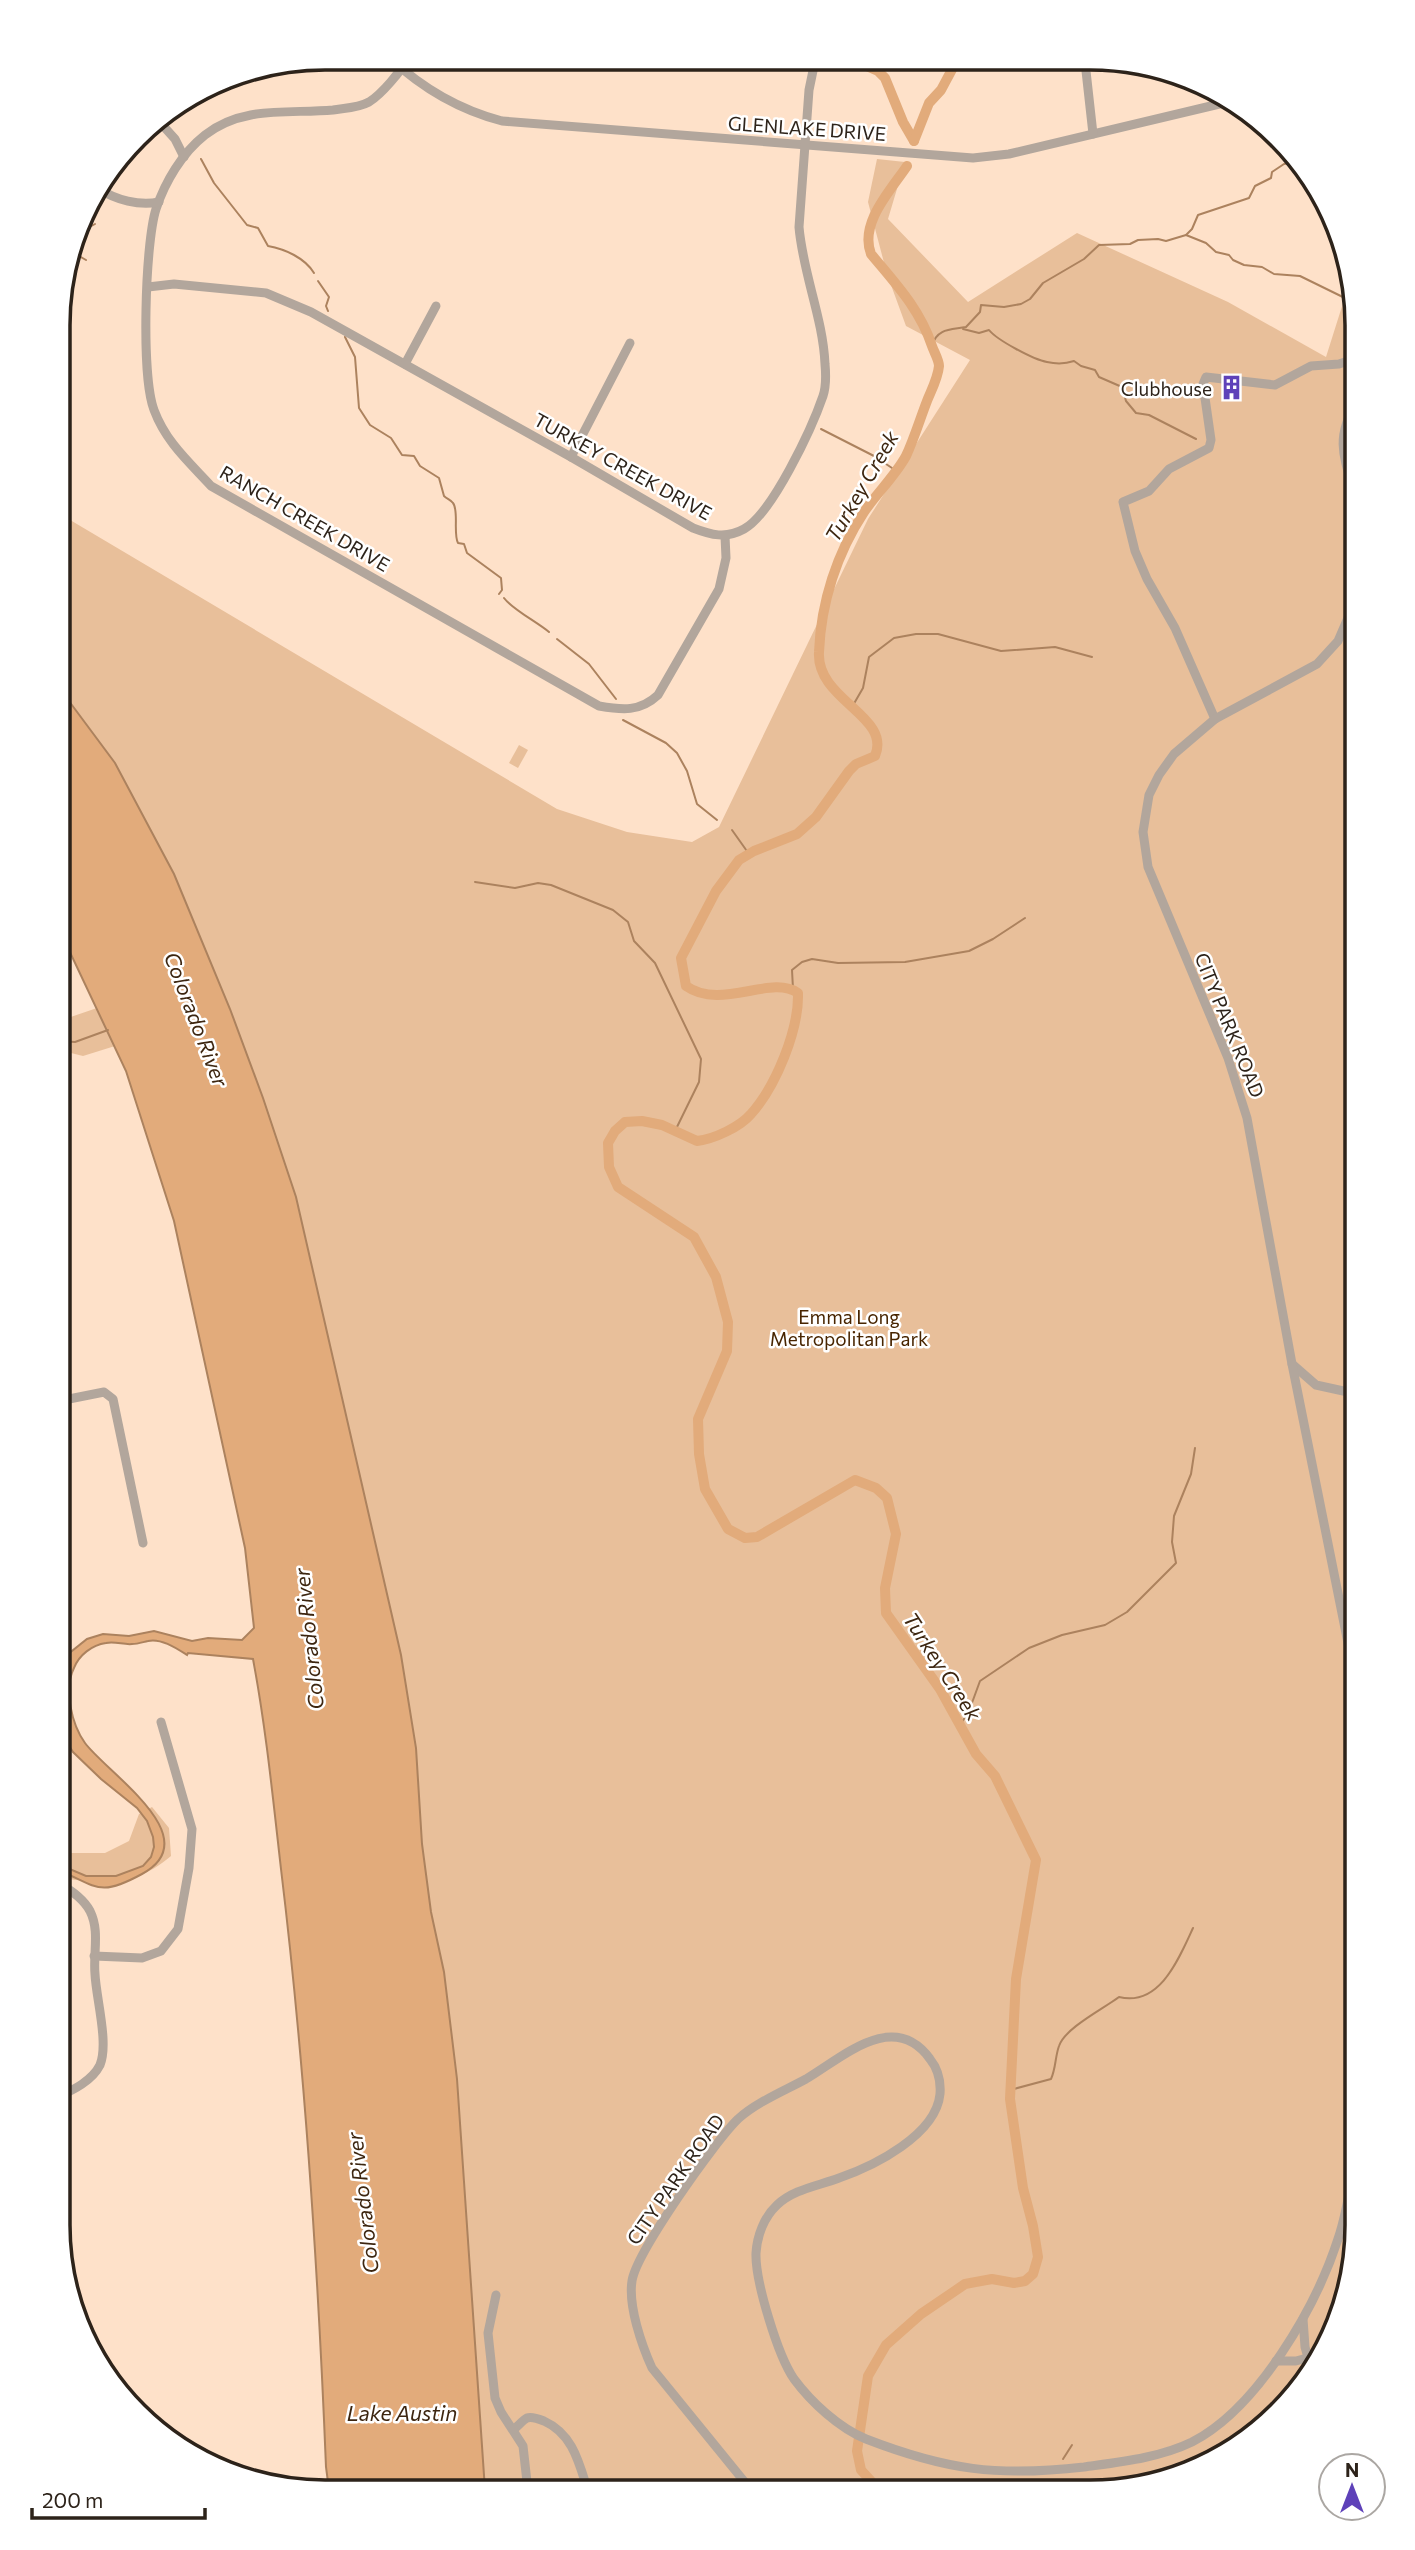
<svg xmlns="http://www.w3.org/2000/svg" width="1415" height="2550" font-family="Commissioner,sans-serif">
	<rect width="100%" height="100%" fill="#fee1c9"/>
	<g fill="#e8bf9a">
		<path d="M 877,159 L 905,162 L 888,219 L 968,302 L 1077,233 L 1228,302 L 1326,357 L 1350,281 L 1357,325 L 1357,2243 L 1337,2327 L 1302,2388 L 1239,2447 L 1176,2478 L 1090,2492 L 485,2490 L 457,2079 L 444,1972 L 431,1912 L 422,1844 L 416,1748 L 401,1655 L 296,1197 L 263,1098 L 230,1009 L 60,689 L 60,514 L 557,809 L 627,832 L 692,842 L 719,827 L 868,519 L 970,360 L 906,326 L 887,274 L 868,202 Z"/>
		<path d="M 519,745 L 528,750 L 518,768 L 509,763 Z"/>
		<path d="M 97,1008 L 115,1046 L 83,1056 L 59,1050 L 59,1021 Z"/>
		<path d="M 152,1807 L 169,1828 L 171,1856 C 135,1887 103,1883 58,1878 L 58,1850 L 63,1853 L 105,1853 L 129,1841 L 139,1814 Z"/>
	</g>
	<path fill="#e2ab7b" stroke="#ac825e" stroke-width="2" d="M 60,689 L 115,763 L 174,874 L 230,1009 L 263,1098 L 296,1197 L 401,1655 L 416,1748 L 422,1844 L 431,1912 L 444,1972 L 457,2079 L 485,2490 L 329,2490 L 326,2467 C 318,2267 305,2067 281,1869 C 273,1799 266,1728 253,1659 L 188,1653 L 187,1655 C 176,1648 161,1638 148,1641 C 143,1642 138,1644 132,1644 C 124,1645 115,1641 106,1643 C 92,1645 79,1655 74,1668 C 63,1689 72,1725 85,1743 C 107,1773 209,1838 142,1874 C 98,1898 97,1886 58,1870 L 58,1864 L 86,1876 L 116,1876 L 143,1866 L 151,1857 L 154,1847 L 153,1837 L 147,1821 L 137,1808 L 101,1779 L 73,1752 L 62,1735 L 58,1726 L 58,1669 L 67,1655 L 87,1639 L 103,1634 L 129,1636 L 154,1631 L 192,1641 L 208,1638 L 242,1640 L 254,1628 L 245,1548 L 174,1221 L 126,1071 L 59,929 Z"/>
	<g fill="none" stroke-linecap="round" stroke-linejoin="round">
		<g stroke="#ac825e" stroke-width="2">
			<path d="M 201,159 L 214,183 L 247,225 L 258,228 L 268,246 C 285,249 305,258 314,273"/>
			<path d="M 77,234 L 95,224"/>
			<path d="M 1186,235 L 1206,243 L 1216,252 L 1229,255 L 1233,260 L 1244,265 L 1262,267 L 1274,274 L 1300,276 L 1353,302"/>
			<path d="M 72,252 L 86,260"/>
			<path d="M 318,281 L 329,297 L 326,306 L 328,311"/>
			<path d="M 963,329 L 979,333 L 989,330 C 997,340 1034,360 1047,362 C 1056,364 1065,364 1074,361 L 1081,366 L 1095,370 L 1099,377 L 1122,387 L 1126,401 L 1136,413 L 1149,415 L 1196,439"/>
			<path d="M 345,337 L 355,357 L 359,408 L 370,425 L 391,438 L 402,455 L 414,456 L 420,466 L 439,478 L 444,496 C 447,499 451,500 453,503 C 459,510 453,534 458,543 L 464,544 L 467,553 L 501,578 L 502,590 L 499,594"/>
			<path d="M 932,345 C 938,328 950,330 966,327 L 980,312 L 981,305 L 1004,307 L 1021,304 L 1030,299 L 1043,283 L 1084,259 L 1099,245 L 1130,244 L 1138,240 L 1158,239 L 1166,241 L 1186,235 L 1192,229 L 1198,215 L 1249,198 L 1255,186 L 1271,178 L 1272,172 L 1284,164 L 1299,161"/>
			<path d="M 821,429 L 874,456 L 895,470"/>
			<path d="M 60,455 L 66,457"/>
			<path d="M 504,598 C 512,609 537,622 549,632"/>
			<path d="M 557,639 L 589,664 L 616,699"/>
			<path d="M 852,707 L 863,688 L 869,657 L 894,638 L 916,634 L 938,634 L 1001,651 L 1055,647 L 1092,657"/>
			<path d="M 623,720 L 666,743 L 677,753 L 687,771 L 697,804 L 717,820"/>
			<path d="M 732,830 L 749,854"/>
			<path d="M 475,882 L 515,888 L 538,883 L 551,885 L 613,910 L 628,922 L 634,941 L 655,963 L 701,1059 L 699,1082 L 675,1131"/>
			<path d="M 793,989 L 792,970 L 802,962 L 812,959 L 838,963 L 905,962 L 969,951 L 993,939 L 1025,918"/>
			<path d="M 59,1041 L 75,1042 L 108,1030"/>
			<path d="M 960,1725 L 969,1711 L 980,1681 L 1029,1648 L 1062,1635 L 1105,1625 L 1127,1612 L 1176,1563 L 1172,1542 L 1174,1516 L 1191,1474 L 1195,1448"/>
			<path d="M 1010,2090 L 1051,2079 C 1056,2068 1055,2057 1059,2046 C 1065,2028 1103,2009 1119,1997 C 1160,2007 1179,1958 1193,1928"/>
			<path d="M 1063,2459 L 1072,2445"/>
			<path d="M 1055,2492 L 1055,2480"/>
		</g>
		<g stroke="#e2ab7b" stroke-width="10">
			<path d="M 855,61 L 878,71 L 885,78 L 903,122 L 914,141"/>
			<path d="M 914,141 L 929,103 L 941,90 L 956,62"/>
			<path d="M 881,2492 L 861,2470 L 857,2451 L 868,2376 L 886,2345 L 921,2314 L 965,2284 L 992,2279 L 1014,2283 L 1025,2281 L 1033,2274 L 1038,2257 L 1033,2226 L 1023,2188 L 1010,2099 L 1016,1979 L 1036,1860 L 995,1776 L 976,1754 L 940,1689 L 886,1613 L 885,1588 L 896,1534 L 887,1498 L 876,1488 L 855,1480 L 757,1537 L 745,1538 L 728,1529 L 705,1489 L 699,1454 L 698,1419 L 727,1351 L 728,1322 L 716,1277 L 694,1237 L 618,1187 L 609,1167 L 608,1143 L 615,1131 L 625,1122 L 642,1121 L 662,1125 L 697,1141 C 714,1139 740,1127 751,1114 C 776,1086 799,1030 798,993 C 771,974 721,1011 686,986 L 681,958 L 716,891 L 739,860 L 754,851 L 797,834 L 816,817 L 849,771 L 856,764 L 875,756 C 892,716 816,700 819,652 C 821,602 837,553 864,512 C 877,493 895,476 906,456 C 914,439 920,419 927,401 C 931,391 938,378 939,366 C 939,360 934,352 932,346 C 920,309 895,283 871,254 C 859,223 891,190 907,166"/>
		</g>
		<g stroke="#b2a69c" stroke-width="9">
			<path d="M 390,58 C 422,88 460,110 502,121 L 973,158 L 1009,154 L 1232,101"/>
			<path d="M 408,58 C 401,71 382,94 369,102 C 358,108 346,108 333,110 C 290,114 243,105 205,135 C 182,153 165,182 156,209 C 145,244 141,376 154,410 C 166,442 188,461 211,486 L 599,706 C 622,710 640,712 658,695 L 719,589 L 726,558 L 725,536"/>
			<path d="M 1085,62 L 1093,134"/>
			<path d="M 157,119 L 175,139 L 184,157"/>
			<path d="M 99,189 C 116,200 139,206 159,202"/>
			<path d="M 148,287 L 174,284 L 266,293 L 311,312 L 571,457 L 693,528 C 711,535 726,539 744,529 C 772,514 812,428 823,396 C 826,387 826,375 825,364 C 823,318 803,274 799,227 L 809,90 L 815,61"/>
			<path d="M 405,364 L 436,306"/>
			<path d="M 571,457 L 630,343"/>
			<path d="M 1357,500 C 1345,460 1333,440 1357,402"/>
			<path d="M 1215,719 L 1175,628 L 1147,579 L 1135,551 L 1123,502 L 1149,491 L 1169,469 L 1209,448 L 1211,440 L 1203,384 L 1206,377 L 1275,385 L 1311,366 L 1339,364 L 1357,358"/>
			<path d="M 1292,1364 L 1316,1385 L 1357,1394"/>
			<path d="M 59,1401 L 104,1392 L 113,1399 L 143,1543"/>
			<path d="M 1357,1688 L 1292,1364 L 1247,1118 L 1228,1058 L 1148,867 L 1143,832 L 1149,795 L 1159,775 L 1174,754 L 1215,719 L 1317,664 L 1338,641 L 1357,597"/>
			<path d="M 94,1956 L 142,1958 L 161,1951 L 178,1929 L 189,1868 L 192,1829 L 161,1722"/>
			<path d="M 58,2097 C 73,2090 92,2081 100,2065 C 109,2043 96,1998 95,1974 C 93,1953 100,1931 90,1911 C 83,1898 71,1890 58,1883"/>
			<path d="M 496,2295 L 488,2333 L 495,2398 L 501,2412 L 523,2446 L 528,2491"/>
			<path d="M 1303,2319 L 1305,2347 L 1312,2371"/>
			<path d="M 1276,2361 L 1296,2361 L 1307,2358"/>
			<path d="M 514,2429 C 518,2426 523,2420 527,2418 C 532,2416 539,2419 544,2421 C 573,2434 579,2463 588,2491"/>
			<path d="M 752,2491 L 652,2368 C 642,2346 628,2306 632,2281 C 636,2253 715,2141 738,2119 C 757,2102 784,2091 806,2079 C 843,2057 894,2009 930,2059 C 938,2069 941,2081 940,2094 C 936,2135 874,2166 839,2178 C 818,2186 794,2189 777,2205 C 764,2217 757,2236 756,2253 C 755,2281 778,2356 794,2379 C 811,2402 839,2428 866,2439 C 946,2470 998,2477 1084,2467 C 1120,2462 1159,2458 1192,2442 C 1258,2408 1316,2307 1338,2239 C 1348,2210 1351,2180 1357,2150"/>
		</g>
	</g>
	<defs>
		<symbol id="building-bare" viewBox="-9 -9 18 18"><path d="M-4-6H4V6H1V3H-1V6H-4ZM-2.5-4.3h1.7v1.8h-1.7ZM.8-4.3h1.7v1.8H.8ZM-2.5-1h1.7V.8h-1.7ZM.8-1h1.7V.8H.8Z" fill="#5e41b9" stroke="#fff" stroke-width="2.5" paint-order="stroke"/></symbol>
	</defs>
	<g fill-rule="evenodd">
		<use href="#building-bare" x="1214" y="370" width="35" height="35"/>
	</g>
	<g text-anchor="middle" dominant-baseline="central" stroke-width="5" stroke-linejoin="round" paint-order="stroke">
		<g font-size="19" fill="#2d231a" stroke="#fff">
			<text transform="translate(807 128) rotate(4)">GLENLAKE DRIVE</text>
			<text transform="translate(623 466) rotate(29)">TURKEY CREEK DRIVE</text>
			<text transform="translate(305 518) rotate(30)">RANCH CREEK DRIVE</text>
			<text transform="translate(1230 1025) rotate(68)">CITY PARK ROAD</text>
			<text transform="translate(675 2179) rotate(-55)">CITY PARK ROAD</text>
		</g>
		<g font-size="19" fill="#2d231a" stroke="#fff" text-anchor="end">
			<text x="1212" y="388">Clubhouse</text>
		</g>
		<g font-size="19" fill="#482500" stroke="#fff">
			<text x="849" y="1316">Emma Long<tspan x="849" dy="22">Metropolitan Park</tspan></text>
		</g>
		<g font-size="21" font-style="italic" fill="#3d2610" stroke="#fff">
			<text transform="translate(861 486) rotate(-60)">Turkey Creek</text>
			<text transform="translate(197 1019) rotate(69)">Colorado River</text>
			<text transform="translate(308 1639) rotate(-96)">Colorado River</text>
			<text transform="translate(943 1666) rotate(57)">Turkey Creek</text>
			<text transform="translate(362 2203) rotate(-97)">Colorado River</text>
			<text x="402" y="2412">Lake Austin</text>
		</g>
	</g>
	<path d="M0 0H1415V2550H0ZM325 70H1090A255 255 0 0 1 1345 325V2225A255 255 0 0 1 1090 2480H325A255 255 0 0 1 70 2225V325A255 255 0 0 1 325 70Z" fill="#fff" fill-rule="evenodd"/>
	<path fill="none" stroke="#2d231a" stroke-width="3.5" d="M325 70H1090A255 255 0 0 1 1345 325V2225A255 255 0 0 1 1090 2480H325A255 255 0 0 1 70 2225V325A255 255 0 0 1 325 70Z"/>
	<g transform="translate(1352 2487)"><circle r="33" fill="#ffffff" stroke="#aba7a3" stroke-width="2"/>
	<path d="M0-5L12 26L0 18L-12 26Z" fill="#5e41b9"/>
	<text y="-10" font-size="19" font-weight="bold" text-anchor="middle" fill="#2d231a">N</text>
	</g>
	<path d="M32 2508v10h173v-10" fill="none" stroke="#2d231a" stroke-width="3.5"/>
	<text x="42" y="2508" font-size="21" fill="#2d231a" stroke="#ffffff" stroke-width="5" paint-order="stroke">200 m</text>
</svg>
